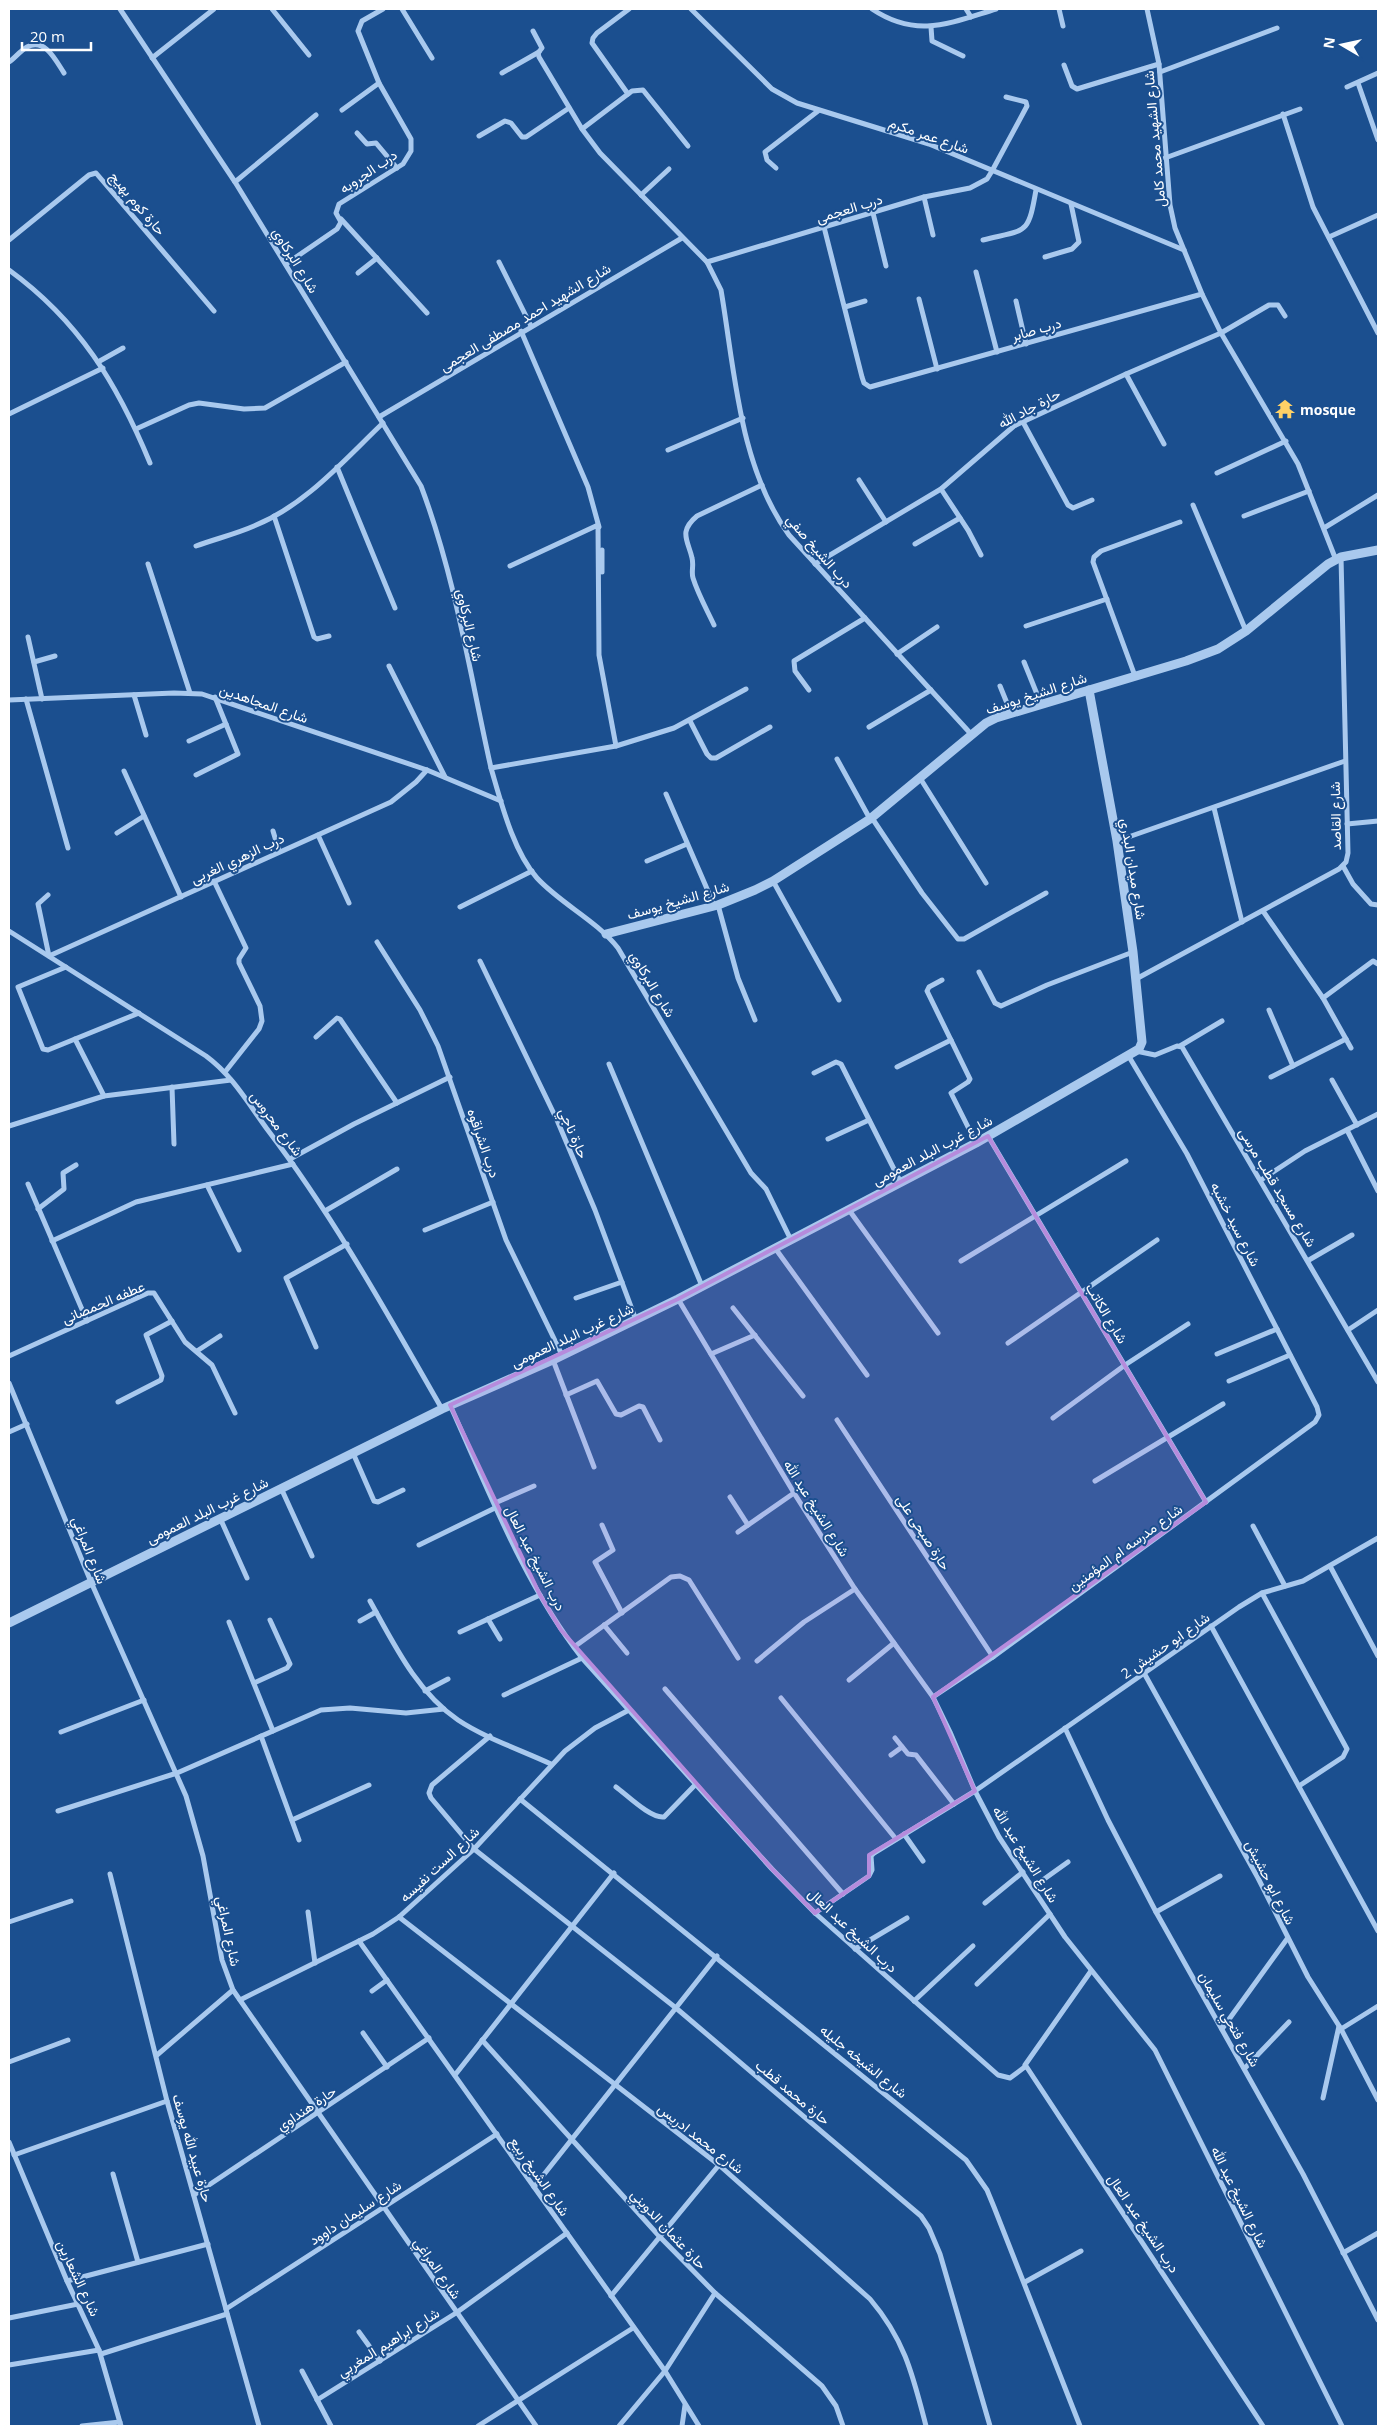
<svg xmlns="http://www.w3.org/2000/svg" width="1387" height="2435" font-family="'Open Sans',Vazirmatn,sans-serif">
	<rect width="100%" height="100%" fill="#1b4f8f"/>
	<g fill="none" stroke-linecap="round" stroke-linejoin="round">
		<g stroke="#a9c9ee" stroke-width="5">
			<path d="M 120,9 L 235,182 L 421,486 C 455,576 470,674 491,768 C 501,802 513,851 537,878 C 561,904 596,920 618,948 L 751,1173 L 766,1189 L 791,1240"/>
			<path d="M 272,9 L 309,55"/>
			<path d="M 402,9 L 432,58"/>
			<path d="M 691,9 L 772,89 L 797,103 L 929,144 L 1184,250"/>
			<path d="M 872,9 C 917,39 950,23 996,9"/>
			<path d="M 966,9 L 971,17"/>
			<path d="M 1059,9 L 1063,26"/>
			<path d="M 1147,9 L 1159,64 L 1170,205 L 1175,228 L 1202,294 L 1221,333 L 1298,464 L 1336,560"/>
			<path d="M 931,27 L 932,41 L 963,56"/>
			<path d="M 533,31 L 542,48 L 538,53 L 539,57 L 582,129 L 600,153 L 707,262 L 721,290 C 735,372 739,466 789,535 L 971,734"/>
			<path d="M 152,58 L 214,9"/>
			<path d="M 9,62 C 15,58 20,51 27,47 C 45,37 56,61 64,73"/>
			<path d="M 1064,65 L 1072,86 L 1077,89 L 1159,64"/>
			<path d="M 1160,72 L 1277,28"/>
			<path d="M 502,73 L 539,52"/>
			<path d="M 1358,83 L 1378,140"/>
			<path d="M 1347,87 L 1378,73"/>
			<path d="M 628,94 L 592,43 L 593,38 L 597,33 L 629,9"/>
			<path d="M 342,110 L 379,83"/>
			<path d="M 1283,114 L 1313,207 L 1378,333"/>
			<path d="M 582,129 L 632,91 L 643,90 L 688,146"/>
			<path d="M 357,133 L 367,144 L 376,143 L 397,168"/>
			<path d="M 479,136 L 505,121 L 511,123 L 522,137 L 526,137 L 569,108"/>
			<path d="M 1165,158 L 1300,109"/>
			<path d="M 776,168 L 767,160 L 765,152 L 818,111"/>
			<path d="M 235,182 L 316,115"/>
			<path d="M 641,195 L 669,169"/>
			<path d="M 924,197 L 933,235"/>
			<path d="M 873,213 L 886,266"/>
			<path d="M 341,219 L 427,313"/>
			<path d="M 824,227 L 862,377 L 864,383 L 870,387 L 1202,294"/>
			<path d="M 1329,237 L 1378,215"/>
			<path d="M 9,240 L 89,175 L 96,173 L 214,311"/>
			<path d="M 983,240 C 1027,229 1028,236 1036,190"/>
			<path d="M 1045,257 L 1072,249 L 1079,242 L 1071,204"/>
			<path d="M 499,262 L 531,326"/>
			<path d="M 707,262 L 924,197 L 970,188 L 987,179 L 992,171 L 1027,106 L 1026,102 L 1006,97"/>
			<path d="M 286,264 L 337,229 L 341,222 L 336,213 L 339,204 L 403,164 L 411,151 L 411,139 L 379,83 L 358,31 L 362,21 L 383,9"/>
			<path d="M 9,270 C 79,321 117,383 150,463"/>
			<path d="M 976,272 L 997,352"/>
			<path d="M 358,273 L 377,258"/>
			<path d="M 919,299 L 937,369"/>
			<path d="M 1016,301 L 1026,344"/>
			<path d="M 845,307 L 865,301"/>
			<path d="M 521,331 L 588,487 L 599,527"/>
			<path d="M 98,362 L 123,348"/>
			<path d="M 1126,374 L 1164,444"/>
			<path d="M 9,414 L 103,368"/>
			<path d="M 379,417 L 682,238"/>
			<path d="M 1023,422 L 1068,505 L 1073,508 L 1092,500"/>
			<path d="M 136,429 L 189,405 L 199,403 L 244,409 L 265,408 L 346,362"/>
			<path d="M 668,450 L 743,418"/>
			<path d="M 337,467 L 395,608"/>
			<path d="M 1217,473 L 1286,441"/>
			<path d="M 859,480 L 886,522"/>
			<path d="M 941,489 L 968,530 L 981,555"/>
			<path d="M 1193,505 L 1246,631"/>
			<path d="M 274,516 L 314,637 L 317,639 L 329,636"/>
			<path d="M 1244,516 L 1309,491"/>
			<path d="M 1324,528 L 1378,495"/>
			<path d="M 915,544 L 960,518"/>
			<path d="M 196,546 C 215,539 236,534 254,526 C 306,505 344,460 383,423"/>
			<path d="M 602,550 L 602,572"/>
			<path d="M 148,564 L 190,693"/>
			<path d="M 815,564 L 941,489 L 1014,426 L 1126,374 L 1221,333 L 1269,305 L 1278,305 L 1285,316"/>
			<path d="M 510,566 L 598,525 L 599,655 L 616,746"/>
			<path d="M 714,625 C 707,610 698,594 693,578 C 691,572 694,565 692,558 C 688,540 678,532 697,516 L 762,485"/>
			<path d="M 1026,626 L 1107,599"/>
			<path d="M 28,637 L 42,699"/>
			<path d="M 897,654 L 937,627"/>
			<path d="M 34,662 L 55,656"/>
			<path d="M 1024,662 L 1041,704"/>
			<path d="M 389,666 L 445,777"/>
			<path d="M 1135,676 L 1093,562 L 1094,557 L 1101,551 L 1180,522"/>
			<path d="M 1000,686 L 1011,713"/>
			<path d="M 809,690 L 795,671 L 794,661 L 865,618"/>
			<path d="M 134,695 L 146,735"/>
			<path d="M 26,699 L 68,848"/>
			<path d="M 9,700 L 174,693 L 202,694 L 427,770 L 501,801"/>
			<path d="M 690,721 L 707,754 L 711,758 L 716,758 L 770,727"/>
			<path d="M 869,727 L 931,690"/>
			<path d="M 189,741 L 226,724"/>
			<path d="M 837,759 L 870,819"/>
			<path d="M 491,768 L 616,746 L 674,728 L 746,689"/>
			<path d="M 124,771 L 181,897"/>
			<path d="M 196,775 L 238,754 L 215,697"/>
			<path d="M 920,778 L 986,883"/>
			<path d="M 666,794 L 714,905"/>
			<path d="M 1214,808 L 1242,922"/>
			<path d="M 872,818 L 922,893 L 958,939 L 964,939 L 1046,893"/>
			<path d="M 1347,824 L 1378,821"/>
			<path d="M 273,831 L 279,851"/>
			<path d="M 117,833 L 144,816"/>
			<path d="M 318,835 L 349,903"/>
			<path d="M 1117,841 L 1345,761"/>
			<path d="M 647,861 L 687,844"/>
			<path d="M 1343,866 L 1353,884 L 1371,904 L 1378,905"/>
			<path d="M 214,881 L 246,948 L 239,959 L 239,963 L 260,1006 L 262,1021 L 259,1029 L 225,1072"/>
			<path d="M 773,881 L 839,1000"/>
			<path d="M 48,895 L 38,904 L 49,956 L 391,802 L 416,782 L 427,770"/>
			<path d="M 718,905 L 738,978 L 755,1020"/>
			<path d="M 460,907 L 532,871"/>
			<path d="M 1263,911 L 1323,998 L 1351,1048"/>
			<path d="M 9,931 L 206,1056 C 232,1075 248,1103 267,1129 C 334,1217 387,1313 442,1409"/>
			<path d="M 377,942 L 420,1010 L 438,1046 L 506,1240 L 562,1355"/>
			<path d="M 480,961 L 557,1120 L 595,1210 L 636,1320"/>
			<path d="M 66,967 L 18,987 L 43,1049 L 48,1050 L 139,1013"/>
			<path d="M 979,972 L 995,1003 L 1001,1006 L 1047,985 L 1133,952"/>
			<path d="M 1136,979 L 1339,869 L 1346,862 L 1348,853 L 1341,557"/>
			<path d="M 942,980 L 929,987 L 927,991 L 970,1079 L 968,1082 L 951,1093 L 976,1143"/>
			<path d="M 1323,998 L 1373,961 L 1378,964"/>
			<path d="M 1269,1010 L 1293,1066"/>
			<path d="M 316,1037 L 337,1018 L 340,1019 L 397,1103"/>
			<path d="M 75,1039 L 104,1096"/>
			<path d="M 1180,1046 L 1222,1021"/>
			<path d="M 1136,1051 L 1155,1055 L 1177,1046 L 1182,1047 L 1378,1382"/>
			<path d="M 609,1064 L 702,1286"/>
			<path d="M 897,1067 L 951,1040"/>
			<path d="M 814,1073 L 836,1062 L 841,1064 L 901,1183"/>
			<path d="M 1271,1077 L 1346,1039"/>
			<path d="M 1332,1080 L 1357,1125"/>
			<path d="M 172,1087 L 174,1144"/>
			<path d="M 9,1126 L 104,1096 L 231,1080"/>
			<path d="M 1347,1130 L 1378,1191"/>
			<path d="M 988,1136 L 1206,1502"/>
			<path d="M 828,1139 L 869,1120"/>
			<path d="M 290,1159 L 354,1124 L 450,1077"/>
			<path d="M 1261,1180 L 1305,1151 L 1378,1114"/>
			<path d="M 28,1184 L 87,1321"/>
			<path d="M 207,1185 L 239,1250"/>
			<path d="M 38,1209 L 64,1189 L 63,1173 L 76,1165"/>
			<path d="M 849,1210 L 938,1333"/>
			<path d="M 325,1211 L 397,1169"/>
			<path d="M 425,1230 L 493,1202"/>
			<path d="M 52,1241 L 136,1202 L 293,1164"/>
			<path d="M 775,1248 L 867,1375"/>
			<path d="M 1309,1260 L 1352,1235"/>
			<path d="M 961,1261 L 1126,1161"/>
			<path d="M 576,1298 L 622,1282"/>
			<path d="M 678,1299 L 794,1493 L 855,1589 L 933,1697 L 950,1732 L 975,1791 L 999,1837 L 1065,1937 L 1155,2050 L 1342,2426"/>
			<path d="M 733,1308 L 803,1396"/>
			<path d="M 1348,1330 L 1378,1310"/>
			<path d="M 1008,1343 L 1157,1240"/>
			<path d="M 316,1347 L 286,1278 L 347,1244"/>
			<path d="M 197,1351 L 220,1336"/>
			<path d="M 711,1354 L 755,1335"/>
			<path d="M 1217,1354 L 1277,1329"/>
			<path d="M 9,1356 L 148,1293 L 154,1293 L 185,1342 L 212,1365 L 235,1413"/>
			<path d="M 553,1360 L 594,1467"/>
			<path d="M 1229,1381 L 1290,1355"/>
			<path d="M 9,1383 L 91,1582 L 186,1796 L 203,1856 L 222,1960 L 233,1990 L 536,2426"/>
			<path d="M 566,1395 L 597,1381 L 616,1414 L 621,1415 L 639,1406 L 643,1407 L 660,1440"/>
			<path d="M 118,1402 L 161,1380 L 162,1376 L 146,1335 L 172,1321"/>
			<path d="M 450,1405 C 489,1491 524,1584 582,1658 L 772,1869 L 815,1913 L 998,2075 L 1010,2078 L 1026,2066 L 1263,2426"/>
			<path d="M 1053,1418 L 1125,1365 L 1188,1324"/>
			<path d="M 837,1420 L 993,1657"/>
			<path d="M 9,1432 L 27,1424"/>
			<path d="M 353,1453 L 374,1501 L 378,1502 L 403,1490"/>
			<path d="M 1095,1481 L 1223,1404"/>
			<path d="M 281,1488 L 312,1556"/>
			<path d="M 730,1497 L 748,1525"/>
			<path d="M 495,1503 L 534,1486"/>
			<path d="M 220,1518 L 247,1578"/>
			<path d="M 602,1525 L 613,1550 L 595,1562 L 622,1613"/>
			<path d="M 1253,1526 L 1285,1586"/>
			<path d="M 738,1532 L 794,1493"/>
			<path d="M 419,1545 L 497,1507"/>
			<path d="M 1330,1566 L 1378,1656"/>
			<path d="M 1262,1593 L 1347,1749 L 1343,1757 L 1299,1786"/>
			<path d="M 370,1601 C 394,1644 416,1691 458,1720 C 485,1738 521,1750 551,1764"/>
			<path d="M 488,1619 L 500,1639"/>
			<path d="M 360,1621 L 376,1612"/>
			<path d="M 229,1622 L 273,1731"/>
			<path d="M 604,1625 L 627,1653"/>
			<path d="M 1211,1626 L 1378,1931"/>
			<path d="M 460,1632 L 540,1595"/>
			<path d="M 574,1647 L 671,1577 L 680,1576 L 689,1580 L 738,1658"/>
			<path d="M 757,1661 L 804,1622 L 855,1589"/>
			<path d="M 1144,1673 L 1258,1878 L 1308,1977 L 1341,2029 L 1378,2100"/>
			<path d="M 849,1680 L 894,1643"/>
			<path d="M 254,1683 L 287,1668 L 290,1664 L 270,1620"/>
			<path d="M 665,1689 L 843,1894"/>
			<path d="M 425,1691 L 448,1679"/>
			<path d="M 504,1695 L 582,1658"/>
			<path d="M 933,1697 L 993,1657 L 1315,1422 L 1319,1415 L 1317,1407 L 1187,1154 L 1128,1055"/>
			<path d="M 781,1698 L 896,1839"/>
			<path d="M 1065,1728 L 1108,1820 L 1156,1912 L 1303,2174 L 1378,2320"/>
			<path d="M 61,1732 L 144,1700"/>
			<path d="M 261,1736 L 299,1840"/>
			<path d="M 490,1736 L 432,1785 L 429,1793 L 431,1798 L 474,1849 L 676,2008 L 921,2216 L 929,2228 L 940,2254 L 990,2426"/>
			<path d="M 895,1738 L 908,1754 L 916,1755 L 954,1804"/>
			<path d="M 891,1755 L 902,1747"/>
			<path d="M 616,1787 C 627,1795 651,1819 664,1817 L 695,1785"/>
			<path d="M 520,1799 L 966,2160 L 987,2190 L 994,2207 L 1080,2426"/>
			<path d="M 58,1811 L 177,1773 L 321,1710 L 350,1708 L 406,1713 L 444,1709"/>
			<path d="M 292,1820 L 369,1785"/>
			<path d="M 904,1834 L 923,1861"/>
			<path d="M 110,1874 L 167,2101 L 259,2426"/>
			<path d="M 1033,1887 L 1068,1862"/>
			<path d="M 985,1903 L 1023,1872"/>
			<path d="M 308,1912 L 315,1963"/>
			<path d="M 1156,1912 L 1220,1876"/>
			<path d="M 815,1913 L 869,1876 L 872,1870 L 871,1856 L 874,1853 L 975,1791 L 1239,1607 L 1262,1593 L 1303,1581 L 1378,1538"/>
			<path d="M 399,1917 L 719,2165 L 870,2299 C 905,2340 913,2376 926,2426"/>
			<path d="M 9,1922 L 71,1901"/>
			<path d="M 359,1941 L 665,2371 L 699,2426"/>
			<path d="M 855,1949 L 907,1918"/>
			<path d="M 977,1984 L 1050,1914"/>
			<path d="M 372,1991 L 387,1980"/>
			<path d="M 240,2000 L 373,1934 L 399,1917 L 474,1849 L 565,1751 L 595,1728 L 629,1710"/>
			<path d="M 914,2001 L 973,1946"/>
			<path d="M 1222,2029 L 1287,1939"/>
			<path d="M 1341,2029 L 1378,2006"/>
			<path d="M 363,2033 L 387,2067"/>
			<path d="M 482,2040 L 660,2237 L 715,2293 L 822,2386 L 836,2406 L 843,2426"/>
			<path d="M 157,2055 L 233,1990"/>
			<path d="M 9,2062 L 68,2040"/>
			<path d="M 1025,2065 L 1091,1971"/>
			<path d="M 1245,2068 L 1289,2022"/>
			<path d="M 455,2075 L 614,1873"/>
			<path d="M 1323,2098 L 1339,2026"/>
			<path d="M 9,2142 L 67,2281 L 99,2350 L 121,2426"/>
			<path d="M 14,2155 L 167,2101"/>
			<path d="M 113,2174 L 138,2262"/>
			<path d="M 534,2187 L 717,1956"/>
			<path d="M 194,2195 L 429,2038"/>
			<path d="M 1343,2253 L 1378,2233"/>
			<path d="M 67,2281 L 208,2244"/>
			<path d="M 1025,2282 L 1081,2251"/>
			<path d="M 611,2296 L 719,2165"/>
			<path d="M 226,2309 L 497,2134"/>
			<path d="M 9,2318 L 78,2304"/>
			<path d="M 359,2332 L 380,2361"/>
			<path d="M 101,2354 L 227,2314"/>
			<path d="M 9,2365 L 99,2350"/>
			<path d="M 302,2371 L 331,2426"/>
			<path d="M 317,2400 L 456,2313 L 567,2233"/>
			<path d="M 82,2426 L 120,2422"/>
			<path d="M 478,2426 L 633,2328"/>
			<path d="M 619,2426 L 665,2371 L 715,2293"/>
			<path d="M 682,2426 L 685,2405"/>
		</g>
		<g stroke="#a9c9ee" stroke-width="9">
			<path d="M 606,934 L 718,905 L 755,890 L 773,881 L 870,819 L 986,723 L 996,718 L 1186,661 L 1218,649 L 1246,631 L 1328,564 L 1341,557 L 1378,550"/>
			<path d="M 9,1623 L 442,1409 L 553,1360 L 678,1299 L 976,1143 L 1139,1049 L 1142,1042 L 1133,952 L 1117,841 L 1089,690"/>
		</g>
	</g>
	<path fill="#b68bdc" fill-opacity="0.2" stroke="#b68bdc" stroke-width="4" stroke-linejoin="round" d="M 988,1136 L 1206,1502 L 933,1697 L 975,1791 L 869,1855 L 869,1876 L 815,1913 L 772,1869 L 561,1630 L 540,1595 L 450,1405 L 678,1299 Z"/>
	<defs>
		<symbol id="temple-bare" viewBox="-9 -9 18 18"><path d="M0-6L5-2H3V0L6.5 2.5H4V6H1.5V3h-3V6H-4V2.5H-6.5L-3 0V-2H-5Z" fill="#ffd166" stroke="#1b4f8f" stroke-width="2.5" paint-order="stroke"/></symbol>
	</defs>
	<g fill-rule="evenodd">
		<use href="#temple-bare" x="1271" y="395" width="28" height="28"/>
	</g>
	<g text-anchor="middle" dominant-baseline="central" stroke-width="4" stroke-linejoin="round" paint-order="stroke">
		<g font-size="14" fill="#fff" stroke="#1b4f8f">
			<text transform="translate(929 135) rotate(19)">شارع عمر مكرم</text>
			<text transform="translate(1154 139) rotate(-95)">شارع الشهيد محمد كامل</text>
			<text transform="translate(368 171) rotate(-34)">درب الجروبه</text>
			<text transform="translate(138 203) rotate(50)">حارة كوم بهيج</text>
			<text transform="translate(849 208) rotate(-17)">درب العجمى</text>
			<text transform="translate(296 260) rotate(58)">شارع البركاوي</text>
			<text transform="translate(525 317) rotate(-31)">شارع الشهيد احمد مصطفى العجمى</text>
			<text transform="translate(1036 329) rotate(-16)">درب صابر</text>
			<text transform="translate(1029 408) rotate(-28)">حارة جاد الله</text>
			<text transform="translate(820 551) rotate(49)">درب الشيخ صفي</text>
			<text transform="translate(470 625) rotate(77)">شارع البركاوي</text>
			<text transform="translate(1036 693) rotate(-18)">شارع الشيخ يوسف</text>
			<text transform="translate(264 703) rotate(19)">شارع المجاهدين</text>
			<text transform="translate(1335 816) rotate(-91)">شارع القاصد</text>
			<text transform="translate(237 858) rotate(-25)">درب الزهري الغربى</text>
			<text transform="translate(1134 869) rotate(81)">شارع ميدان البدري</text>
			<text transform="translate(678 900) rotate(-16)">شارع الشيخ يوسف</text>
			<text transform="translate(653 984) rotate(59)">شارع البركاوي</text>
			<text transform="translate(277 1123) rotate(53)">شارع محروس</text>
			<text transform="translate(574 1133) rotate(67)">حارة ناجي</text>
			<text transform="translate(484 1143) rotate(71)">درب الشراقوه</text>
			<text transform="translate(932 1150) rotate(-28)">شارع غرب البلد العمومى</text>
			<text transform="translate(1278 1187) rotate(59)">شارع مسجد قطب مرسى</text>
			<text transform="translate(1236 1224) rotate(63)">شارع سيد خشبه</text>
			<text transform="translate(103 1302) rotate(-23)">عطفه الحمصانى</text>
			<text transform="translate(1107 1313) rotate(59)">شارع الكاتب</text>
			<text transform="translate(572 1335) rotate(-25)">شارع غرب البلد العمومى</text>
			<text transform="translate(817 1508) rotate(58)">شارع الشيخ عبد الله</text>
			<text transform="translate(207 1510) rotate(-26)">شارع غرب البلد العمومى</text>
			<text transform="translate(924 1532) rotate(57)">حارة صبحى على</text>
			<text transform="translate(1125 1547) rotate(-36)">شارع مدرسه ام المؤمنين</text>
			<text transform="translate(90 1550) rotate(68)">شارع المراغي</text>
			<text transform="translate(536 1558) rotate(63)">درب الشيخ عبد العال</text>
			<text transform="translate(1165 1645) rotate(-35)">شارع ابو حشيش 2</text>
			<text transform="translate(1026 1854) rotate(58)">شارع الشيخ عبد الله</text>
			<text transform="translate(439 1864) rotate(-43)">شارع الست نفيسه</text>
			<text transform="translate(1271 1882) rotate(63)">شارع ابو حشيش</text>
			<text transform="translate(853 1930) rotate(43)">درب الشيخ عبد العال</text>
			<text transform="translate(229 1931) rotate(78)">شارع المراغي</text>
			<text transform="translate(1230 2019) rotate(60)">شارع فتحي سليمان</text>
			<text transform="translate(864 2061) rotate(39)">شارع الشيخه جليله</text>
			<text transform="translate(793 2092) rotate(40)">حارة محمد قطب</text>
			<text transform="translate(306 2108) rotate(-34)">حارة هنداوي</text>
			<text transform="translate(701 2138) rotate(38)">شارع محمد ادريس</text>
			<text transform="translate(193 2148) rotate(74)">حارة عبيد الله يوسف</text>
			<text transform="translate(540 2176) rotate(55)">شارع الشيخ ربيع</text>
			<text transform="translate(1240 2197) rotate(64)">شارع الشيخ عبد الله</text>
			<text transform="translate(355 2212) rotate(-33)">شارع سليمان داوود</text>
			<text transform="translate(1144 2223) rotate(56)">درب الشيخ عبد العال</text>
			<text transform="translate(669 2229) rotate(47)">حارة عثمان الدويني</text>
			<text transform="translate(438 2268) rotate(55)">شارع المراغي</text>
			<text transform="translate(79 2278) rotate(65)">شارع الشعارين</text>
			<text transform="translate(388 2342) rotate(-32)">شارع ابراهيم المغربي</text>
		</g>
		<g font-size="14" font-weight="bold" fill="#fff" stroke="#1b4f8f" text-anchor="start">
			<text x="1300" y="409">mosque</text>
		</g>
	</g>
	<rect width="1387" height="2435" fill="none" stroke="#ffffff" stroke-width="20"/>
	<g transform="translate(1342 45) rotate(279)" stroke="#1b4f8f" stroke-width="4" paint-order="stroke">
	<path d="M0-4L9 19L0 12L-9 19Z" fill="#ffffff"/>
	<text y="-8" font-size="14" font-weight="bold" text-anchor="middle" fill="#ffffff">N</text>
	</g>
	<path d="M22 42v8h69v-8" fill="none" stroke="#ffffff" stroke-width="2.5"/>
	<text x="30" y="42" font-size="15" fill="#ffffff" stroke="#1b4f8f" stroke-width="4" paint-order="stroke">20 m</text>
</svg>
